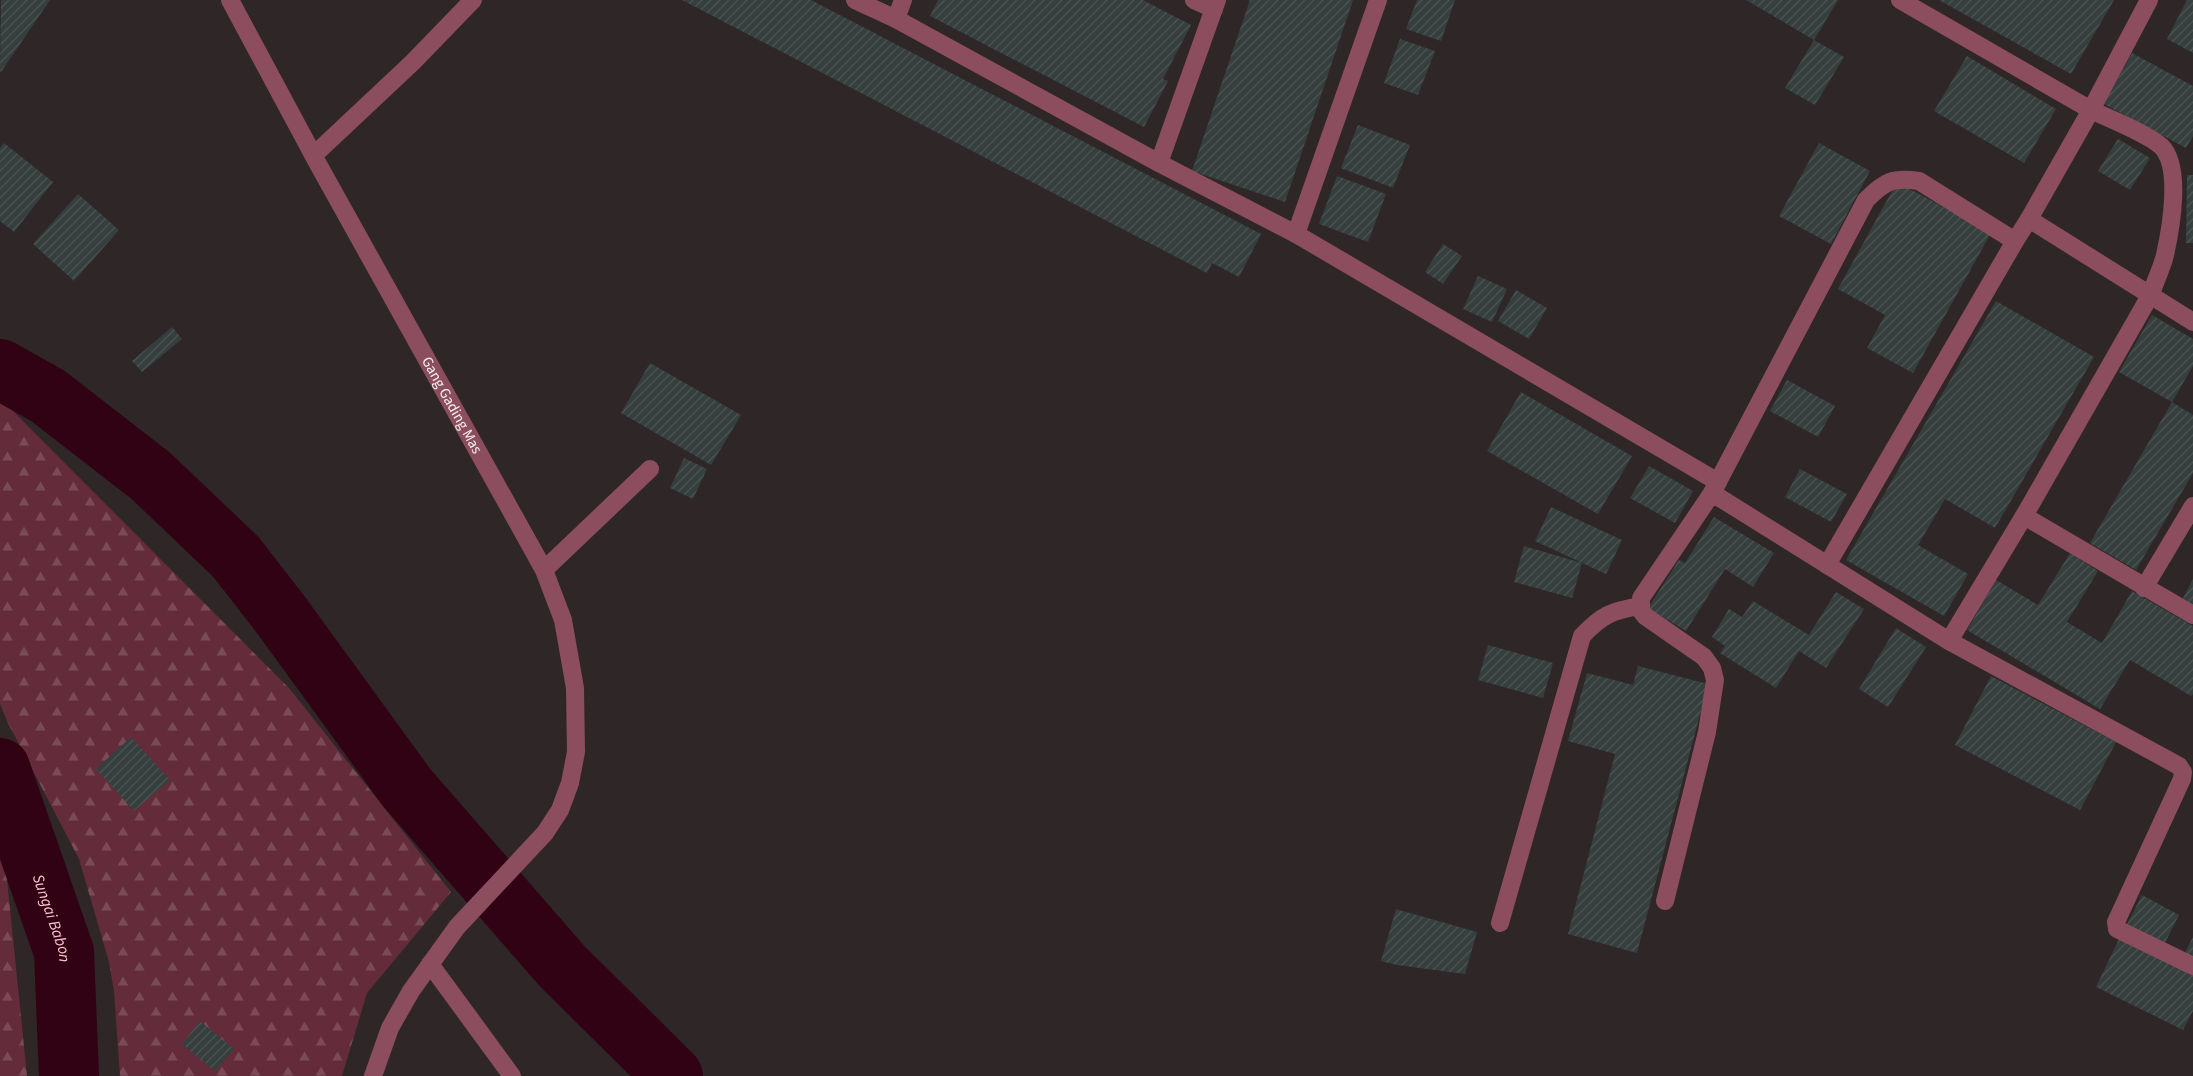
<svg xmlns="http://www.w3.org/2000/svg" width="2193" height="1076" font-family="'Source Sans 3',sans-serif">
	<defs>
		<pattern id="forest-firs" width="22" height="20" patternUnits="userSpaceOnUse" patternTransform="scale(1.5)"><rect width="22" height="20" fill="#642b3b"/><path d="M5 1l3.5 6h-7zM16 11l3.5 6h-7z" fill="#7b4a58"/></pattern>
		<pattern id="building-hatch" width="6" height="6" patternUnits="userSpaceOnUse" patternTransform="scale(1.5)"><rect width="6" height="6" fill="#353f3e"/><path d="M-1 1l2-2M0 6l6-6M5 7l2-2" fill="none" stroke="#495251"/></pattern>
	</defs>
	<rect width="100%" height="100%" fill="#2f2628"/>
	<g fill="url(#forest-firs)">
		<path d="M 0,398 L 289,688 L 451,892 L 367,993 L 342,1076 L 120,1076 L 114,991 L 109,962 L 79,859 L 8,723 L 0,704 Z"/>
		<path d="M 0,852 L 5,860 L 27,1076 L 0,1076 Z"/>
	</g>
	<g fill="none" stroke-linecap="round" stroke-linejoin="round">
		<g stroke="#310213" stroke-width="60">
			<path d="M 0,369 L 48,396 L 151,476 L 236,557 L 281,615 L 407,788 L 562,966 L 673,1076"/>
			<path id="s1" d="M 0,768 L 64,952 L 69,1076"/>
		</g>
	</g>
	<g fill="url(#building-hatch)">
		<path d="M 1,0 L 50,0 L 1,72 L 0,71 Z"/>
		<path d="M 682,0 L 811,0 L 1261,234 L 1239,277 L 1212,263 L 1207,273 Z"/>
		<path d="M 938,0 L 1143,0 L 1191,25 L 1163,79 L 1168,81 L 1144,127 L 930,16 Z"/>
		<path d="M 1250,0 L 1353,0 L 1285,202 L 1192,171 Z"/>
		<path d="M 1417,0 L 1455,0 L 1441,41 L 1406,29 Z"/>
		<path d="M 1746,0 L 1838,0 L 1814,40 L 1844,57 L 1815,105 L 1785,88 L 1814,40 Z"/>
		<path d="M 1939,0 L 2114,0 L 2071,74 Z"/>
		<path d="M 2187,0 L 2193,0 L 2193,53 L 2167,39 Z"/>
		<path d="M 1400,39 L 1435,51 L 1418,95 L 1384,83 Z"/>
		<path d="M 2132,53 L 2193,86 L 2193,136 L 2186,148 L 2104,104 Z"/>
		<path d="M 1967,56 L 2056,109 L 2024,163 L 1934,111 Z"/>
		<path d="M 1358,125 L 1410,145 L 1393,188 L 1341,168 Z"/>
		<path d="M 2118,139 L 2150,158 L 2130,190 L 2098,171 Z"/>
		<path d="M 4,143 L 53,182 L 14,232 L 0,221 L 0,148 Z"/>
		<path d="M 1819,143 L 1870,171 L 1831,244 L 1779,216 Z"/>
		<path d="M 2187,175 L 2193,175 L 2193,243 L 2186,243 Z"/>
		<path d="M 1337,176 L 1386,194 L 1368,242 L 1319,224 Z"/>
		<path d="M 1897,182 L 1991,233 L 1913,373 L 1867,348 L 1885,315 L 1838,289 Z"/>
		<path d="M 78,194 L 119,230 L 74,281 L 33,244 Z"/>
		<path d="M 1443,244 L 1462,256 L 1443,284 L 1425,272 Z"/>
		<path d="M 1478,276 L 1507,289 L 1492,322 L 1463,309 Z"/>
		<path d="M 1516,290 L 1547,308 L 1529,339 L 1498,321 Z"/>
		<path d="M 1996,301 L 2094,357 L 1995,528 L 1945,499 L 1918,545 L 1968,574 L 1944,616 L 1846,560 Z"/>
		<path d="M 2152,315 L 2193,339 L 2193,366 L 2172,402 L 2119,372 Z"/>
		<path d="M 172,327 L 182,339 L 142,372 L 132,361 Z"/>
		<path d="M 650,363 L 741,415 L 711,465 L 621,413 Z"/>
		<path d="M 1787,380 L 1835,406 L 1818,437 L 1770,411 Z"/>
		<path d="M 1521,392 L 1632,456 L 1598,514 L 1487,451 Z"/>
		<path d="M 2172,402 L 2193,415 L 2193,473 L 2136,570 L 2090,543 Z"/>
		<path d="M 684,458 L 707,469 L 693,499 L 670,488 Z"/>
		<path d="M 1649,466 L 1693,491 L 1675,523 L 1630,498 Z"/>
		<path d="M 1800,469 L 1847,494 L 1831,522 L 1785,497 Z"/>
		<path d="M 1551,507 L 1622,540 L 1606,574 L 1535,541 Z"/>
		<path d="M 1714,517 L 1774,553 L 1753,587 L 1725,569 L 1686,631 L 1648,608 L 1679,560 L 1685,563 Z"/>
		<path d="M 1524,546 L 1582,563 L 1572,598 L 1514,582 Z"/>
		<path d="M 2070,553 L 2098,571 L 2067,622 L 2102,643 L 2132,591 L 2193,626 L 2193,694 L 2191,696 L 2130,660 L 2100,709 L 1967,630 L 1996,580 L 2038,605 Z"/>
		<path d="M 2193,579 L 2193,608 L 2181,602 Z"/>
		<path d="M 1836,592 L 1864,609 L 1826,668 L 1799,651 L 1776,688 L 1720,653 L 1725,646 L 1712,637 L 1729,609 L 1742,617 L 1753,601 L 1809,635 Z"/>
		<path d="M 1896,628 L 1926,647 L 1888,707 L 1859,689 Z"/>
		<path d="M 1488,645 L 1553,663 L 1543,698 L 1478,680 Z"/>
		<path d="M 1638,666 L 1708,684 L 1637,953 L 1568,934 L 1615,754 L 1568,741 L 1587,673 L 1633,685 Z"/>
		<path d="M 1991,676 L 2116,742 L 2080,810 L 1955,745 Z"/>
		<path d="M 131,737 L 170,780 L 134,811 L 96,769 Z"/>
		<path d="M 2142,895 L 2179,915 L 2164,945 L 2126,926 Z"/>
		<path d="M 1396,909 L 1477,932 L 1465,974 L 1397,965 L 1381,961 Z"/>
		<path d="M 2120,937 L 2193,973 L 2193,1011 L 2183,1030 L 2096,987 Z"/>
		<path d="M 2193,937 L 2193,959 L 2184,954 Z"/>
		<path d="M 200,1021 L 234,1049 L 215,1071 L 182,1044 Z"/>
	</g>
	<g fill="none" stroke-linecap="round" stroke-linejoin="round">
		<g stroke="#8c4e5e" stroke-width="18">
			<path id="s2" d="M 230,0 L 318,164 L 544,570 L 563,620 L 575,688 L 576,752 L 570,783 L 560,810 L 545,833 L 457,927 L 411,991 L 390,1028 L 373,1076"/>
			<path d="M 855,0 L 896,19 L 1159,163 L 1296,234 L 1378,0"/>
			<path d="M 1194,0 L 1214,9"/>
			<path d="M 1900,0 L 2091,110 L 2149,0"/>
			<path d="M 896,19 L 903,0"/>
			<path d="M 314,155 L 413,62 L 473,0"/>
			<path d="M 1159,163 L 1217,0"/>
			<path d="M 1296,234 L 1718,482"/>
			<path d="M 1712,493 L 1866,200 C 1885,181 1893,177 1919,181 L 2015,241 L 2029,219 L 2193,322"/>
			<path d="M 2024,516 L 2193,615"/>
			<path d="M 1827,565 L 2015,241"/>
			<path d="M 544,570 L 650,469"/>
			<path d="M 2144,588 L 2193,506"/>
			<path d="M 1949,641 L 2024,516 L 2151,294 C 2155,281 2162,268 2165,255 C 2171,228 2182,166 2161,146 C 2146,133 2110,119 2091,110 L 2029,219"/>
			<path d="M 1665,901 L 1707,732 L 1715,680 L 1712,668 L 1704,657 L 1645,616 L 1641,611 L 1641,598 L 1712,493 L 1949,641 L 2179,766 L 2183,772 L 2182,779 L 2116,922 L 2117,929 L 2193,966"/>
			<path d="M 1500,923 L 1582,636 C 1602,615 1611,611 1640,606"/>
			<path d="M 430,964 L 512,1076"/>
		</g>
	</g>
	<g text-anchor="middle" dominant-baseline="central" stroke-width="4.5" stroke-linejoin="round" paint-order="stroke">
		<g font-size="15" fill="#f6eff0" stroke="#2f2628">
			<text stroke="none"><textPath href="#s2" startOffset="462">Gang Gading Mas</textPath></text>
		</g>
		<g font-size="16" font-style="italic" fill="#fdc7d2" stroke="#2f2628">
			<text stroke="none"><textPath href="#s1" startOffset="159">Sungai Babon</textPath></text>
		</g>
	</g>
</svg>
